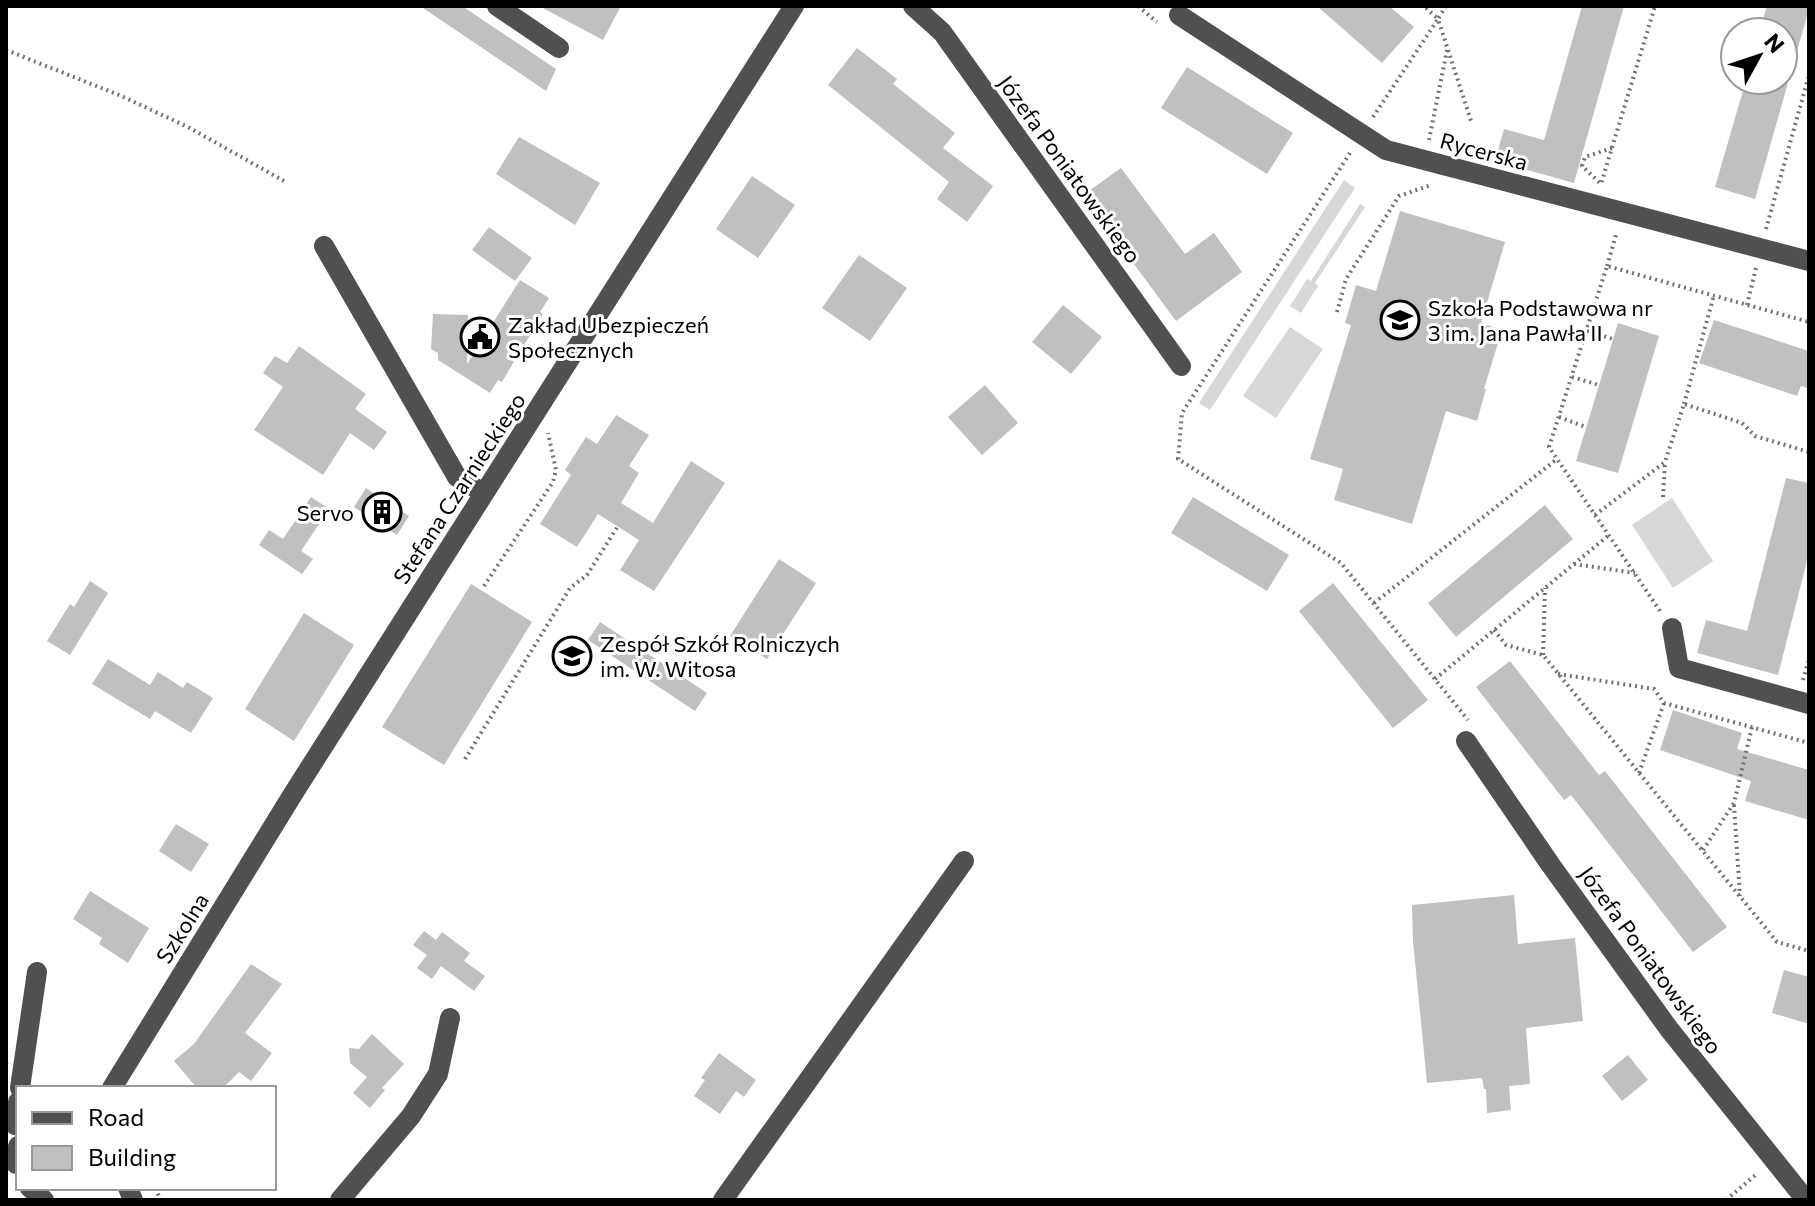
<svg xmlns="http://www.w3.org/2000/svg" width="1815" height="1206" font-family="Commissioner,sans-serif">
	<rect width="100%" height="100%" fill="#fff"/>
	<g fill="#d7d7d7">
		<path d="M 1344,180 L 1355,188 L 1210,410 L 1199,403 Z"/>
		<path d="M 1360,204 L 1365,207 L 1315,283 L 1318,286 L 1301,313 L 1290,306 L 1307,279 L 1311,281 Z"/>
		<path d="M 1290,327 L 1323,349 L 1276,418 L 1243,396 Z"/>
		<path d="M 1672,498 L 1713,561 L 1673,588 L 1632,525 Z"/>
	</g>
	<g fill="#c0c0c0">
		<path d="M 420,6 L 462,6 L 556,69 L 546,91 Z"/>
		<path d="M 539,6 L 621,6 L 603,40 Z"/>
		<path d="M 1317,6 L 1389,6 L 1414,27 L 1382,63 Z"/>
		<path d="M 1582,6 L 1624,6 L 1574,183 L 1495,161 L 1504,129 L 1544,140 Z"/>
		<path d="M 1767,6 L 1809,6 L 1809,9 L 1755,199 L 1715,187 L 1746,80 L 1786,80 L 1783,80 L 1783,32 L 1759,32 Z"/>
		<path d="M 857,48 L 897,79 L 893,84 L 955,133 L 943,148 L 993,186 L 967,222 L 937,199 L 949,182 L 828,85 Z"/>
		<path d="M 1187,67 L 1293,133 L 1267,174 L 1161,108 Z"/>
		<path d="M 519,137 L 600,183 L 575,225 L 496,174 Z"/>
		<path d="M 1121,168 L 1185,254 L 1214,233 L 1242,272 L 1176,321 L 1083,195 Z"/>
		<path d="M 752,176 L 795,205 L 758,258 L 716,229 Z"/>
		<path d="M 1400,211 L 1505,242 L 1481,323 L 1502,330 L 1484,389 L 1486,389 L 1477,421 L 1446,411 L 1412,524 L 1334,500 L 1343,469 L 1310,459 L 1351,325 L 1345,323 L 1356,285 L 1376,291 Z"/>
		<path d="M 489,227 L 532,258 L 515,281 L 472,250 Z"/>
		<path d="M 859,255 L 907,288 L 870,341 L 822,308 Z"/>
		<path d="M 520,280 L 549,298 L 540,312 L 543,314 L 516,358 L 502,382 L 498,380 L 490,393 L 438,360 L 438,353 L 431,349 L 433,314 L 468,315 L 467,364 Z"/>
		<path d="M 1063,305 L 1102,337 L 1071,374 L 1032,342 Z"/>
		<path d="M 1714,320 L 1809,351 L 1809,389 L 1801,386 L 1797,396 L 1699,363 Z"/>
		<path d="M 1618,323 L 1659,336 L 1618,473 L 1576,461 Z"/>
		<path d="M 299,346 L 366,394 L 355,409 L 387,432 L 374,450 L 350,433 L 323,475 L 254,430 L 283,387 L 263,373 L 275,356 L 287,363 Z"/>
		<path d="M 985,385 L 1018,423 L 982,455 L 948,417 Z"/>
		<path d="M 616,415 L 649,435 L 629,466 L 639,473 L 621,503 L 653,523 L 691,461 L 725,483 L 654,591 L 620,570 L 639,540 L 598,514 L 577,547 L 540,524 L 571,475 L 565,470 L 586,437 L 597,444 Z"/>
		<path d="M 1786,478 L 1809,483 L 1809,553 L 1778,675 L 1697,653 L 1706,620 L 1747,631 Z"/>
		<path d="M 366,488 L 409,516 L 397,535 L 354,507 Z"/>
		<path d="M 311,497 L 329,509 L 301,551 L 313,559 L 302,574 L 259,545 L 269,530 L 283,539 Z"/>
		<path d="M 1193,497 L 1289,555 L 1267,591 L 1171,533 Z"/>
		<path d="M 1545,505 L 1573,539 L 1456,637 L 1428,603 Z"/>
		<path d="M 779,559 L 816,583 L 767,659 L 730,636 Z"/>
		<path d="M 90,581 L 108,593 L 70,655 L 47,641 L 70,604 L 74,607 Z"/>
		<path d="M 1333,583 L 1428,700 L 1393,728 L 1299,611 Z"/>
		<path d="M 471,584 L 532,622 L 444,765 L 382,727 Z"/>
		<path d="M 304,613 L 354,645 L 294,741 L 245,709 Z"/>
		<path d="M 600,622 L 707,693 L 695,711 L 588,640 Z"/>
		<path d="M 108,659 L 150,685 L 158,672 L 183,688 L 187,682 L 213,698 L 191,733 L 155,711 L 150,719 L 92,684 Z"/>
		<path d="M 1510,661 L 1599,775 L 1605,771 L 1727,927 L 1693,952 L 1571,795 L 1564,800 L 1476,687 Z"/>
		<path d="M 1673,710 L 1742,733 L 1737,749 L 1809,770 L 1809,820 L 1745,801 L 1751,781 L 1660,750 Z"/>
		<path d="M 176,824 L 209,844 L 191,872 L 159,851 Z"/>
		<path d="M 90,891 L 149,928 L 128,963 L 99,944 L 102,938 L 73,919 Z"/>
		<path d="M 1514,895 L 1518,944 L 1575,938 L 1583,1021 L 1526,1028 L 1530,1084 L 1509,1086 L 1511,1110 L 1487,1113 L 1486,1089 L 1484,1089 L 1482,1078 L 1427,1083 L 1413,941 L 1412,905 Z"/>
		<path d="M 424,931 L 436,940 L 442,932 L 470,953 L 464,961 L 485,976 L 474,991 L 441,966 L 432,979 L 417,968 L 427,955 L 413,945 Z"/>
		<path d="M 251,964 L 282,984 L 245,1033 L 272,1053 L 251,1081 L 239,1072 L 223,1088 L 197,1088 L 174,1061 L 194,1044 Z"/>
		<path d="M 1784,970 L 1809,977 L 1809,1024 L 1772,1013 Z"/>
		<path d="M 372,1034 L 404,1064 L 382,1088 L 385,1090 L 370,1108 L 353,1093 L 367,1077 L 350,1063 L 349,1048 L 359,1049 Z"/>
		<path d="M 719,1053 L 756,1080 L 744,1097 L 736,1091 L 720,1114 L 694,1096 L 705,1080 L 701,1078 Z"/>
		<path d="M 1628,1055 L 1648,1080 L 1622,1101 L 1602,1076 Z"/>
	</g>
	<g fill="none" stroke-linecap="round" stroke-linejoin="round">
		<g stroke="#727272" stroke-width="4" stroke-dasharray="2 4" stroke-linecap="butt">
			<path d="M 1138,6 L 1157,22"/>
			<path d="M 1446,6 L 1438,19 L 1471,121"/>
			<path d="M 6,50 L 119,95 L 188,127 L 284,181"/>
			<path d="M 1373,117 L 1438,19 L 1424,6"/>
			<path d="M 1429,140 L 1447,50"/>
			<path d="M 1612,148 L 1585,157 L 1582,166 L 1601,184 L 1655,6"/>
			<path d="M 1350,153 L 1182,413 L 1178,459 L 1341,563 L 1468,720"/>
			<path d="M 1766,229 L 1809,75"/>
			<path d="M 1607,266 L 1616,235 L 1614,234"/>
			<path d="M 1747,305 L 1756,268"/>
			<path d="M 1337,312 L 1346,279 L 1399,196 L 1431,185"/>
			<path d="M 1587,331 L 1613,339"/>
			<path d="M 1572,377 L 1599,385"/>
			<path d="M 1684,404 L 1714,295"/>
			<path d="M 1559,417 L 1586,427"/>
			<path d="M 1663,497 L 1665,463"/>
			<path d="M 1595,515 L 1665,462 L 1684,404 L 1742,423 L 1755,436 L 1809,452"/>
			<path d="M 1574,564 L 1635,573"/>
			<path d="M 484,586 L 553,482 L 556,470 L 548,433"/>
			<path d="M 1374,603 L 1557,459"/>
			<path d="M 1660,611 L 1549,447 L 1607,266 L 1809,322"/>
			<path d="M 1494,630 L 1506,645 L 1543,655 L 1777,942 L 1809,951"/>
			<path d="M 1543,655 L 1545,588"/>
			<path d="M 1558,674 L 1654,689 L 1664,703 L 1809,743"/>
			<path d="M 1435,679 L 1609,535"/>
			<path d="M 1803,680 L 1809,659"/>
			<path d="M 465,759 L 570,588 L 587,575 L 618,526"/>
			<path d="M 1639,773 L 1664,703"/>
			<path d="M 1734,805 L 1740,896"/>
			<path d="M 1703,850 L 1734,803 L 1752,727"/>
			<path d="M 156,1188 L 160,1200"/>
			<path d="M 1726,1200 L 1758,1173"/>
		</g>
		<g stroke="#505050" stroke-width="20">
			<path d="M 497,6 L 559,48"/>
			<path d="M 913,6 L 942,32 L 1181,366"/>
			<path d="M 1179,15 L 1386,150 L 1809,261"/>
			<path d="M 324,246 L 457,477 L 484,493"/>
			<path d="M 1672,628 L 1679,668 L 1809,704"/>
			<path d="M 1466,741 L 1550,864 L 1669,1029 L 1806,1200"/>
			<path d="M 20,1088 L 37,972"/>
			<path d="M 112,1088 L 293,794 L 794,6"/>
			<path d="M 15,1125 L 18,1102"/>
			<path d="M 16,1164 L 18,1146"/>
			<path d="M 30,1188 L 44,1200"/>
			<path d="M 128,1188 L 133,1200"/>
			<path d="M 340,1200 L 411,1116 L 438,1074 L 450,1018"/>
			<path d="M 723,1200 L 964,861"/>
		</g>
	</g>
	<defs>
		<symbol id="school-ring" viewBox="-11 -11 22 22"><circle r="9.5" fill="#fff" stroke="#000" stroke-width="1.5"/><path d="M0-5L7-2L0 1L-7-2ZM-4 1L0 2.5L4 1V4Q0 6-4 4Z" fill="#000"/></symbol>
		<symbol id="civic-ring" viewBox="-11 -11 22 22"><circle r="9.5" fill="#fff" stroke="#000" stroke-width="1.5"/><path d="M-.6-6.5H3V-4.5H.6V-3L4-1V1h2V6H-6V1h2V-1L-.6-3ZM-1.2 2.5V6h2.4V2.5Z" fill="#000"/></symbol>
		<symbol id="building-ring" viewBox="-11 -11 22 22"><circle r="9.5" fill="#fff" stroke="#000" stroke-width="1.5"/><path d="M-4-6H4V6H1V3H-1V6H-4ZM-2.5-4.3h1.7v1.8h-1.7ZM.8-4.3h1.7v1.8H.8ZM-2.5-1h1.7V.8h-1.7ZM.8-1h1.7V.8H.8Z" fill="#000"/></symbol>
	</defs>
	<g fill-rule="evenodd">
		<use href="#school-ring" x="1378" y="298" width="44" height="44"/>
		<use href="#civic-ring" x="458" y="315" width="44" height="44"/>
		<use href="#building-ring" x="360" y="490" width="44" height="44"/>
		<use href="#school-ring" x="550" y="634" width="44" height="44"/>
	</g>
	<g text-anchor="middle" dominant-baseline="central" stroke-width="6" stroke-linejoin="round" paint-order="stroke">
		<g font-size="22" fill="#000" stroke="#fff">
			<text transform="translate(1484 151) rotate(15)">Rycerska</text>
			<text transform="translate(1070 169) rotate(54)">Józefa Poniatowskiego</text>
			<text transform="translate(459 488) rotate(-57)">Stefana Czarnieckiego</text>
			<text transform="translate(182 928) rotate(-58)">Szkolna</text>
			<text transform="translate(1651 960) rotate(54)">Józefa Poniatowskiego</text>
		</g>
		<g font-size="22" fill="#000" stroke="#fff" text-anchor="start">
			<text x="1428" y="307">Szkoła Podstawowa nr<tspan x="1428" dy="25">3 im. Jana Pawła II</tspan></text>
			<text x="508" y="324">Zakład Ubezpieczeń<tspan x="508" dy="25">Społecznych</tspan></text>
			<text x="354" y="512" text-anchor="end">Servo</text>
			<text x="600" y="643">Zespół Szkół Rolniczych<tspan x="600" dy="25">im. W. Witosa</tspan></text>
		</g>
	</g>
	<rect width="1815" height="1206" fill="none" stroke="#000000" stroke-width="16"/>
	<rect x="16" y="1086" width="260" height="104" fill="#ffffff" stroke="#999999" stroke-width="2"/>
	<rect x="32" y="1112" width="40" height="12" fill="#505050" stroke="#999999" stroke-width="2"/>
	<text x="88" y="1126" font-size="24" fill="#000000">Road</text>
	<rect x="32" y="1146" width="40" height="24" fill="#c0c0c0" stroke="#999999" stroke-width="2"/>
	<text x="88" y="1166" font-size="24" fill="#000000">Building</text>
	<g transform="translate(1759 56) rotate(50)"><circle r="38" fill="#ffffff" stroke="#999999" stroke-width="2"/>
	<path d="M0-6L14 30L0 20L-14 30Z" fill="#000000"/>
	<text y="-12" font-size="22" font-weight="bold" text-anchor="middle" fill="#000000">N</text>
	</g>
</svg>
